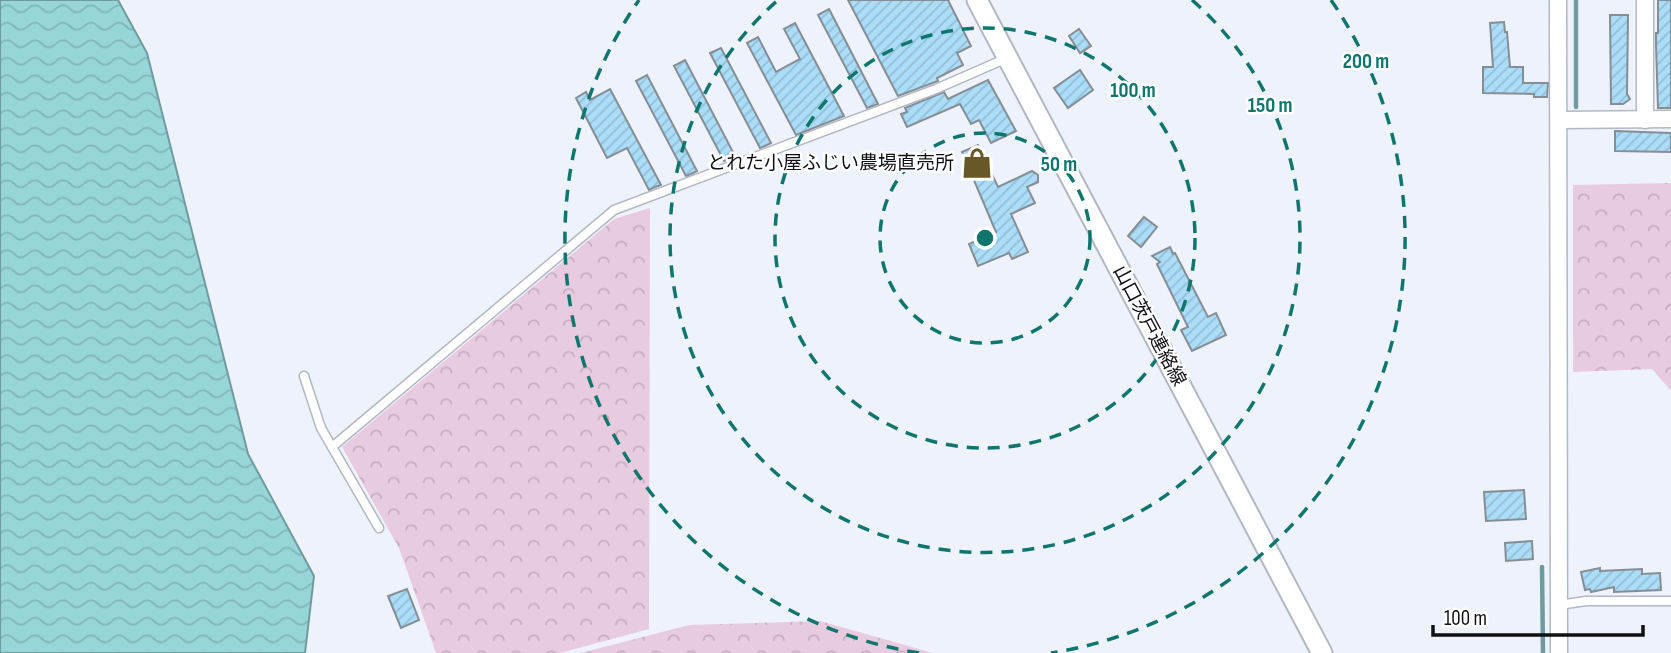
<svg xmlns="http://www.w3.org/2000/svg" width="1671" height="653" font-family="'Sofia Sans Condensed','Noto Sans JP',sans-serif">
	<defs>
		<pattern id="forest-crowns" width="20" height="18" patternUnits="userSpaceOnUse" patternTransform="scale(1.75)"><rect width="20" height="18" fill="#e9cbe0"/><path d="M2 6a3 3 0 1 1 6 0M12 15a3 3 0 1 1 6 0" fill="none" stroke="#c7adbf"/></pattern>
		<pattern id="water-waves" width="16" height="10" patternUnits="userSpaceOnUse" patternTransform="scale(1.75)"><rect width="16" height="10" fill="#96d6d7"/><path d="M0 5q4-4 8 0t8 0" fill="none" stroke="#80b7b8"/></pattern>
		<pattern id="building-hatch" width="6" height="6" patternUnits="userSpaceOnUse" patternTransform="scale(1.75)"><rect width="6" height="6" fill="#abddf9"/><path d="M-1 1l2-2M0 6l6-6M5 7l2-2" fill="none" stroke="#92bdd5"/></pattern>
	</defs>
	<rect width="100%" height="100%" fill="#eef2fc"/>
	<g fill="url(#forest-crowns)">
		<path d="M 1671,183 L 1671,391 L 1652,369 L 1573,372 L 1573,185 Z"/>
		<path d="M 650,208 L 649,629 L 560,653 L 436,653 L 399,548 L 342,447 L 614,219 Z"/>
		<path d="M 820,621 L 933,653 L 581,653 L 689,625 Z"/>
	</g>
	<path fill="url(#water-waves)" stroke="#6e9b9d" stroke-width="2" d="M 0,0 L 118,0 L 147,53 L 248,454 L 314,576 L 305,653 L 0,653 Z"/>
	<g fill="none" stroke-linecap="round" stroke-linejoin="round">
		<g stroke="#6e9b9d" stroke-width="4.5">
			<path d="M 1576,0 L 1576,107"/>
			<path d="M 1542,567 L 1543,653"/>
		</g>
	</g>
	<g fill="url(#building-hatch)" stroke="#858e94" stroke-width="2">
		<path d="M 848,0 L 948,0 L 971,46 L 957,53 L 963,65 L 937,78 L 938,81 L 898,96 Z"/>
		<path d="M 1658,0 L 1671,0 L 1671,108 L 1658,108 L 1656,45 L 1656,33 L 1658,33 Z"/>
		<path d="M 829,9 L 878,104 L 867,108 L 818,15 Z"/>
		<path d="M 1610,15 L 1628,15 L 1627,94 L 1630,99 L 1623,104 L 1611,104 Z"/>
		<path d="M 1504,22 L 1505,32 L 1507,32 L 1510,67 L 1523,67 L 1523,83 L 1548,83 L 1547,97 L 1534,97 L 1534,94 L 1483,93 L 1483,67 L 1493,67 L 1490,23 Z"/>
		<path d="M 795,23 L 844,116 L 796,135 L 747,43 L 758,37 L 776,72 L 800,59 L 784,29 Z"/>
		<path d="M 1079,29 L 1091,46 L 1080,53 L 1069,36 Z"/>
		<path d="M 721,48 L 771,143 L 767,145 L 760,148 L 710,53 Z"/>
		<path d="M 685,60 L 735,156 L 724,161 L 674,66 Z"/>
		<path d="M 1080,70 L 1093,90 L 1068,108 L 1054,88 Z"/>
		<path d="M 647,75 L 697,171 L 691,174 L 686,176 L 636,81 Z"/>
		<path d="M 988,80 L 1016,131 L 991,143 L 979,120 L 971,124 L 960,104 L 907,127 L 901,114 L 907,112 L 905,108 L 944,92 L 948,99 Z"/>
		<path d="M 610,89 L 661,185 L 655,187 L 649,190 L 627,148 L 607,158 L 576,98 L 586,92 L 590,100 Z"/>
		<path d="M 1615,131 L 1671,133 L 1671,152 L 1615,151 Z"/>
		<path d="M 978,145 L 998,187 L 1032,171 L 1038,175 L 1038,182 L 1027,187 L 1035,203 L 1011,214 L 1028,252 L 1012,259 L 1009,253 L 978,266 L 969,244 L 996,232 L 962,152 Z"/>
		<path d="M 1144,217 L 1157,227 L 1141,247 L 1128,236 Z"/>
		<path d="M 1170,247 L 1173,254 L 1175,253 L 1208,317 L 1216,313 L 1226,335 L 1192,351 L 1181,330 L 1188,327 L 1157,264 L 1160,262 L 1152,256 Z"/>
		<path d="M 1524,490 L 1526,519 L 1486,521 L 1484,492 Z"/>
		<path d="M 1532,541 L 1533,559 L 1506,561 L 1505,543 Z"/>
		<path d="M 1600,568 L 1600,571 L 1642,569 L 1642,574 L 1660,573 L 1661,590 L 1614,592 L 1614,587 L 1591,592 L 1590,589 L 1585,590 L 1581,572 Z"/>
		<path d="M 407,589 L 419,620 L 401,628 L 388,596 Z"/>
	</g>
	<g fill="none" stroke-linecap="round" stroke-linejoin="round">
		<defs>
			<g id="service">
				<path d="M 304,376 L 321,428 L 379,528"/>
				<path d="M 332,447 L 614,210 L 936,89 L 1007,58"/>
				<path d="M 1559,605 L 1586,601 L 1671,601"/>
			</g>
			<g id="minor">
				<path d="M 1558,0 L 1559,653"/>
				<path d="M 1645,0 L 1645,120"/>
				<path d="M 1559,120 L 1671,119"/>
			</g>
			<path id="tertiary" d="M 977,0 L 1322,653"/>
		</defs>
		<use href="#service" stroke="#b3b7c1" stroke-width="11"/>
		<use href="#minor" stroke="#b3b7c1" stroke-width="19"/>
		<use href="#tertiary" stroke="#b3b7c1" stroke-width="23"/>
		<use href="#service" stroke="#fff" stroke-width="8"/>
		<use href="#minor" stroke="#fff" stroke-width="16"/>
		<use href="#tertiary" stroke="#fff" stroke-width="19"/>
	</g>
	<g fill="none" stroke="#0f766e" stroke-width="3.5" stroke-dasharray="12 9">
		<circle cx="985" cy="238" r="105"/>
		<circle cx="985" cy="238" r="210"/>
		<path d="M1192 0A315 315 0 1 1 778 0"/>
		<path d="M919 653A420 420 0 0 1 639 0M1331 0A420 420 0 0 1 1051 653"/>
	</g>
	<defs>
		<symbol id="shop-bare" viewBox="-9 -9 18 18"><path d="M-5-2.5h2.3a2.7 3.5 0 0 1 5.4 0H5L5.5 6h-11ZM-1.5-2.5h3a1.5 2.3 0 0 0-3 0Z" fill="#675825" stroke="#fff" stroke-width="2.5" paint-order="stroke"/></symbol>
	</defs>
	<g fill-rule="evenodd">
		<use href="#shop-bare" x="955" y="141" width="44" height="44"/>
	</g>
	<g text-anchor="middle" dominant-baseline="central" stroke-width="5" stroke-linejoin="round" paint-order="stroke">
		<g font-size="19" fill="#101115" stroke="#fff" text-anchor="end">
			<text x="954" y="163">とれた小屋ふじい農場直売所</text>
		</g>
		<g font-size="19" fill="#101115" stroke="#fff">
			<text transform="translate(1149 326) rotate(62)">山口茨戸連絡線</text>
		</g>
	</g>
	<circle cx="985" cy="238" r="10" fill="#0f766e" stroke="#fff" stroke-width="3.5"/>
	<g font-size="21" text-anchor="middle" font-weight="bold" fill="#0f766e" stroke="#fff" stroke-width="5" stroke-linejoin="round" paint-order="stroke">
		<text x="1366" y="68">200 m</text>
		<text x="1133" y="97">100 m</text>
		<text x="1270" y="112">150 m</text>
		<text x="1059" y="171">50 m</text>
	</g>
	<path d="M1433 625v10h210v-10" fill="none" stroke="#101115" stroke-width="3.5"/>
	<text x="1444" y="625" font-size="21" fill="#101115" stroke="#ffffff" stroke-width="5" paint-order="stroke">100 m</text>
</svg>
